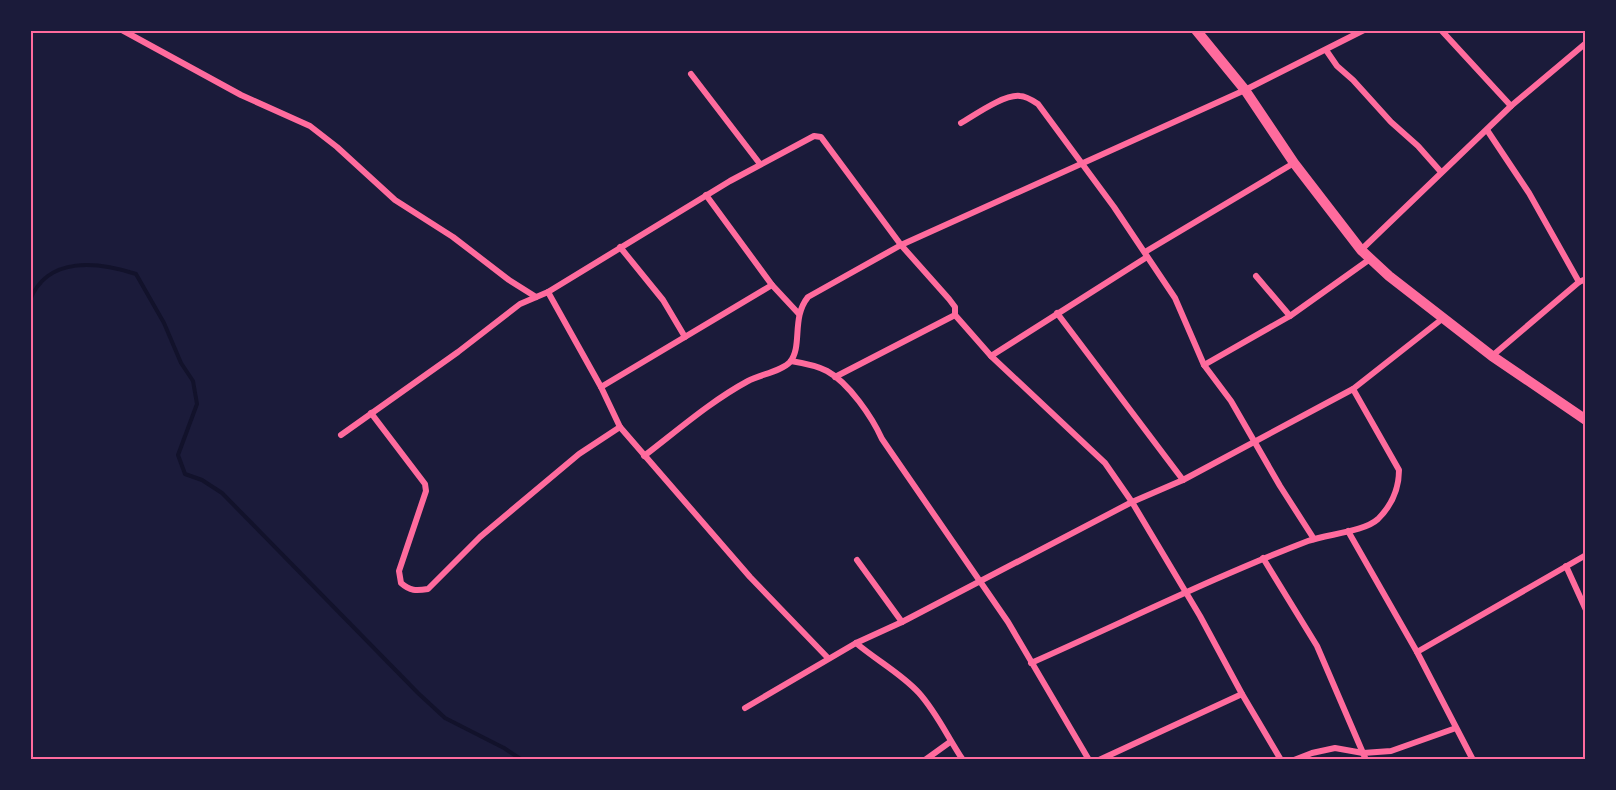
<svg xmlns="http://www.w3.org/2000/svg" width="1616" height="790" font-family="'Zilla Slab',serif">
	<rect width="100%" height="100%" fill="#1b1b3a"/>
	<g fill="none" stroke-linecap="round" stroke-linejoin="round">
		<path stroke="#12122b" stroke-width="4" d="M 30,300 C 48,255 99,262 136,274 L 164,323 L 181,363 L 193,381 L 197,404 L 178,455 L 185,474 L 202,480 L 222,493 L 418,693 L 445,718 L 504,748 L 522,760"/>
		<g stroke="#ff6b9d" stroke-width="6">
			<path d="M 122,30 L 241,95 L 310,126 L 337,147 L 395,200 L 453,237 L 509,280 L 536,297"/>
			<path d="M 1441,30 L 1511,106"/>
			<path d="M 1326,50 L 1337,66 L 1353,80 L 1391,122 L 1418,146 L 1441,172"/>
			<path d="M 691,74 L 760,164"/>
			<path d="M 961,123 C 975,115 1004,94 1020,96 C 1026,96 1032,100 1038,104 L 1114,207 L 1175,298 L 1204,365 L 1231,401 L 1280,486 L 1314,539"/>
			<path d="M 1487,130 L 1529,193 L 1579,282"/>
			<path d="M 706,195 L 772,285 L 799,314"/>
			<path d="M 620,247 L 663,300 L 685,337"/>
			<path d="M 1361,250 L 1511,106 L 1586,43"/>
			<path d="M 1145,252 L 1294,163"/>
			<path d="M 1256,276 L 1290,316"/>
			<path d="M 548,292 L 601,387 L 620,427 L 750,577 L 828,658"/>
			<path d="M 1057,313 L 1183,480"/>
			<path d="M 991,356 L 1147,257"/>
			<path d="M 1492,356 L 1579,282 L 1586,279"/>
			<path d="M 791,361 C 803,363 816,365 827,371 C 849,383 872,417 882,439 L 1008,622 L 1089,760"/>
			<path d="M 1204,365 L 1290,316 L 1370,259"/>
			<path d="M 835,377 L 955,315"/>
			<path d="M 601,387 L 772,285"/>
			<path d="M 371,413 L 425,484 L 426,491 L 399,571 L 401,583 C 410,591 416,591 428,589 L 480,537 L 579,454 L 620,427"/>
			<path d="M 341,435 L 458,352 L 520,304 L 548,292 L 730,181 L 814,136 L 821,137 L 901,245 L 949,299 L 955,307 L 955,315 L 991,356 L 1105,463 L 1132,502 L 1200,616 L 1242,694 L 1281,760"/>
			<path d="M 644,456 C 678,430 711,401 748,381 C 759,375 782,371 790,362 C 803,346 791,318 808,297 L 901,245 L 1245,90 L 1364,30"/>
			<path d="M 1348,531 L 1417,652 L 1473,760"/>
			<path d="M 1263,558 L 1317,646 L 1366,760"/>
			<path d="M 857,560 L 902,622"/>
			<path d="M 1566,566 L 1586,610"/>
			<path d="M 856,643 C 876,660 902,674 919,693 C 937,713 948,738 963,760"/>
			<path d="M 1417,652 L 1586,555"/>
			<path d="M 1031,663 C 1124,622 1214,577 1308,541 C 1327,534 1364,532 1378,519 C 1392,505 1399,489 1399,470 L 1353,389"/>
			<path d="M 745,708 L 856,643 L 902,622 L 1132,502 L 1183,480 L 1353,389 L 1442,319"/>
			<path d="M 925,760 L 950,742"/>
			<path d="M 1099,760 L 1242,694"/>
			<path d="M 1294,760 L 1312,753 L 1335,748 L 1363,753 L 1391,751 L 1456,728"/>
		</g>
		<path stroke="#ff6b9d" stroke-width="10" d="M 1196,30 L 1245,90 L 1294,163 L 1361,250 L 1389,276 L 1492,356 L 1586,420"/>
	</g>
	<rect width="1616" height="790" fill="none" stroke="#1b1b3a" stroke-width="63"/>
	<rect x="32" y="32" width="1552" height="726" fill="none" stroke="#ff6b9d" stroke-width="2"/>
</svg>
